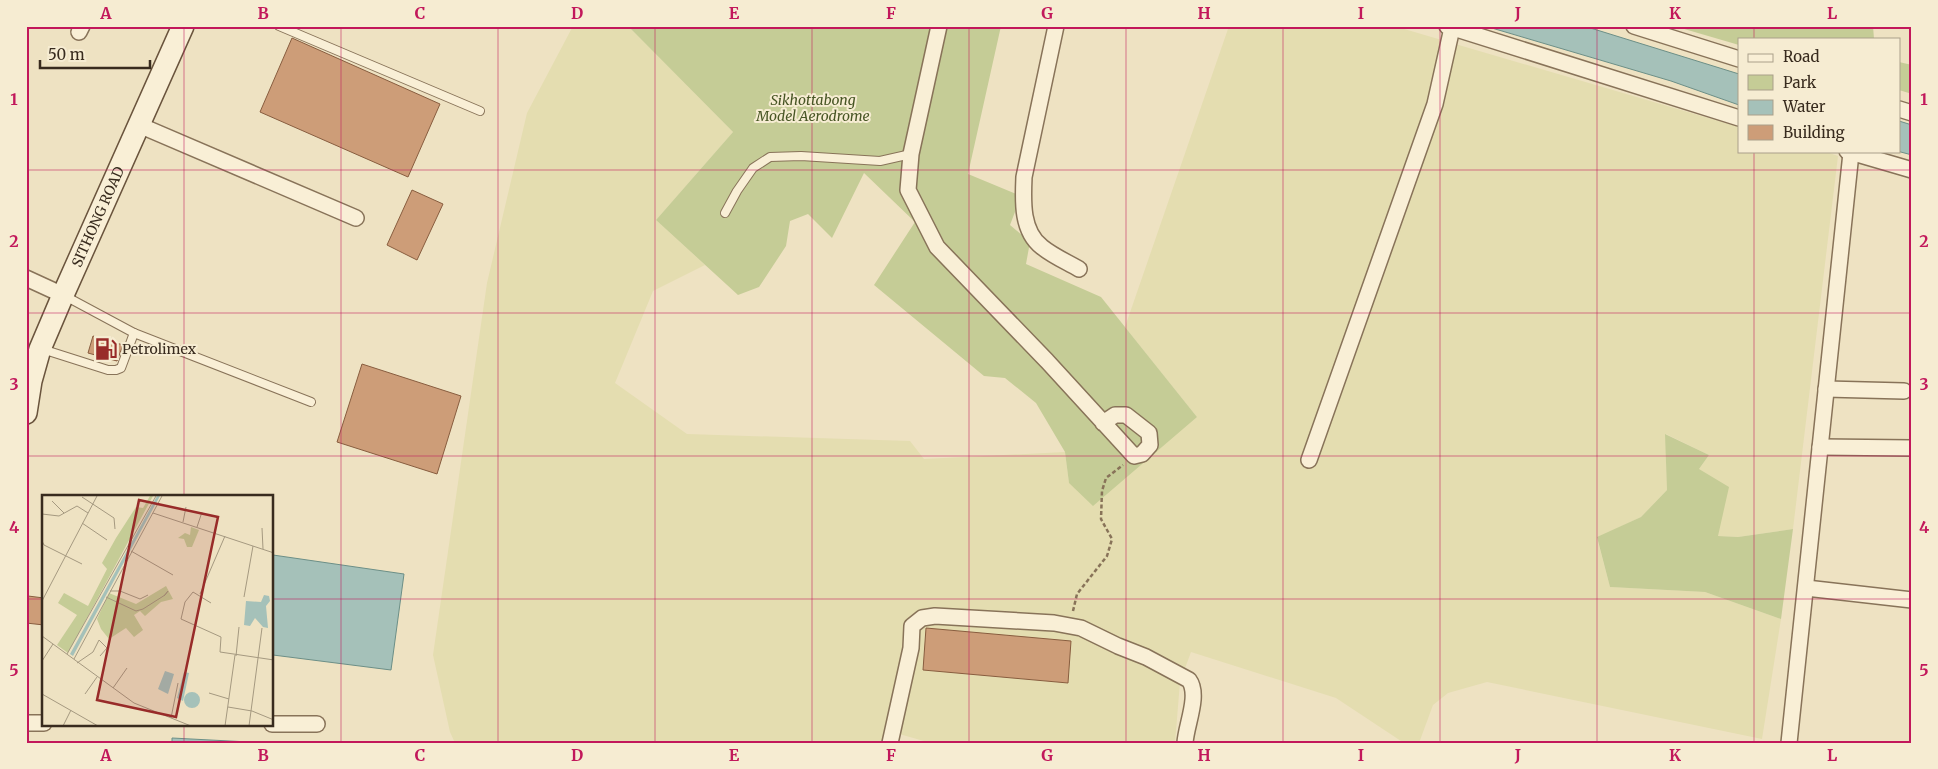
<svg xmlns="http://www.w3.org/2000/svg" width="1938" height="769" font-family="Merriweather,serif">
	<rect width="100%" height="100%" fill="#eee2c2"/>
	<path fill="#e4ddb0" d="M 573,26 L 628,26 L 733,132 L 656,220 L 705,265 L 653,291 L 615,383 L 687,434 L 910,441 L 924,459 L 1065,452 L 1069,483 L 1197,417 L 1125,327 L 1229,26 L 1394,26 L 1739,127 L 1739,151 L 1823,151 L 1838,156 L 1793,529 L 1738,537 L 1718,536 L 1699,469 L 1709,455 L 1666,434 L 1667,490 L 1641,517 L 1597,538 L 1610,587 L 1705,592 L 1781,619 L 1762,739 L 1487,682 L 1448,693 L 1433,705 L 1419,743 L 1404,743 L 1336,698 L 1191,652 L 1180,682 L 1175,743 L 931,743 L 885,730 L 882,743 L 455,743 L 450,732 L 433,655 L 487,283 L 527,113 Z"/>
	<g fill="#c5cc96">
		<path d="M 628,26 L 1001,26 L 968,174 L 1021,196 L 1010,225 L 1030,242 L 1026,264 L 1101,297 L 1197,417 L 1093,506 L 1069,483 L 1065,452 L 1036,403 L 1005,378 L 984,376 L 874,285 L 915,222 L 864,173 L 832,238 L 808,214 L 790,221 L 786,246 L 759,287 L 738,295 L 656,220 L 733,132 Z"/>
		<path d="M 1674,26 L 1873,26 L 1874,39 L 1739,39 L 1739,45 Z"/>
		<path d="M 1899,62 L 1912,65 L 1912,94 L 1899,90 Z"/>
		<path d="M 1665,434 L 1709,455 L 1699,469 L 1729,487 L 1718,536 L 1738,537 L 1793,529 L 1781,619 L 1705,592 L 1610,587 L 1597,537 L 1641,517 L 1667,490 Z"/>
	</g>
	<g fill="#a5c1b9" stroke="#6c8f87">
		<path d="M 1485,26 L 1584,26 L 1739,74 L 1739,105 L 1671,81 Z"/>
		<path d="M 1899,121 L 1912,125 L 1912,155 L 1897,151 L 1899,151 Z"/>
		<path d="M 273,555 L 404,574 L 391,670 L 273,655 Z"/>
		<path d="M 172,738 L 268,743 L 172,743 Z"/>
	</g>
	<g fill="#cd9d78" stroke="#885d3f">
		<path d="M 292,38 L 440,104 L 408,177 L 260,112 Z"/>
		<path d="M 412,190 L 443,204 L 417,260 L 387,245 Z"/>
		<path d="M 93,336 L 123,345 L 117,361 L 88,353 Z"/>
		<path d="M 362,364 L 461,396 L 437,474 L 337,442 Z"/>
		<path d="M 28,596 L 44,598 L 44,625 L 26,623 Z"/>
		<path d="M 926,628 L 1071,641 L 1068,683 L 923,670 Z"/>
	</g>
	<g fill="none" stroke-linecap="round" stroke-linejoin="round">
		<defs>
			<g id="service">
				<path d="M 279,26 L 480,111"/>
				<path d="M 725,213 L 737,191 L 753,168 L 770,157 L 801,156 L 880,161 L 911,154"/>
				<path d="M 65,296 L 134,333 L 311,402"/>
				<path d="M 42,349 L 108,370 L 116,370 L 121,368 L 134,333"/>
			</g>
			<g id="minor">
				<path d="M 939,26 L 911,154 L 908,190 L 937,247 L 1047,361 L 1134,456 L 1142,454 L 1150,445 L 1149,433 L 1126,415 L 1115,415 L 1103,423"/>
				<path d="M 1056,26 L 1024,177 C 1023,200 1021,231 1042,247 C 1053,256 1067,262 1079,269"/>
				<path d="M 1447,26 L 1739,118"/>
				<path d="M 1634,26 L 1739,59"/>
				<path d="M 79,32 L 82,26"/>
				<path d="M 1899,109 L 1912,113"/>
				<path d="M 139,125 L 356,218"/>
				<path d="M 1847,151 L 1912,170"/>
				<path d="M 26,278 L 63,295"/>
				<path d="M 1826,389 L 1904,391"/>
				<path d="M 1820,447 L 1912,448"/>
				<path d="M 1309,460 L 1435,104 L 1452,28"/>
				<path d="M 1806,588 L 1912,600"/>
				<path d="M 26,723 L 44,723"/>
				<path d="M 272,724 L 317,724"/>
				<path d="M 890,743 L 911,648 L 912,626 L 922,618 L 935,616 L 1054,623 L 1081,628 L 1118,646 L 1146,657 L 1189,680 C 1200,695 1186,725 1185,743"/>
				<path d="M 1789,743 L 1851,153"/>
			</g>
			<g id="secondary">
				<path id="s1" d="M 26,413 L 31,381 L 40,349 L 63,295 L 183,26"/>
			</g>
		</defs>
		<use href="#service" stroke="#887359" stroke-width="10"/>
		<use href="#minor" stroke="#887359" stroke-width="18"/>
		<use href="#secondary" stroke="#6a543d" stroke-width="24"/>
		<path stroke="#887359" stroke-width="2.5" stroke-dasharray="4 2.5" stroke-linecap="butt" d="M 1073,611 L 1077,594 L 1107,556 L 1112,539 L 1101,519 L 1102,491 L 1106,478 L 1123,465"/>
		<use href="#service" stroke="#f9efd6" stroke-width="8"/>
		<use href="#minor" stroke="#f9efd6" stroke-width="15"/>
		<use href="#secondary" stroke="#f9efd6" stroke-width="21"/>
	</g>
	<path fill="none" stroke="#c2185b" stroke-width="1" stroke-opacity="0.55" d="M 184,26 L 184,497M 341,26 L 341,743M 498,26 L 498,743M 655,26 L 655,743M 812,26 L 812,743M 969,26 L 969,743M 1126,26 L 1126,743M 1283,26 L 1283,743M 1440,26 L 1440,743M 1597,26 L 1597,743M 1754,26 L 1754,39M 1754,151 L 1754,743M 26,170 L 1912,170M 26,313 L 1912,313M 26,456 L 1912,456M 26,599 L 44,599M 272,599 L 1912,599M 184,725 L 184,743"/>
	<defs>
		<symbol id="fuel-bare" viewBox="-9 -9 18 18"><path d="M-5.5-6h7V0h2V4h1.3V-2.5L3-4.5l.8-.8L6-3V5H2.5V1h-1V6h-7ZM-4.2-4.7v3.2H.2V-4.7Z" fill="#982b29" stroke="#f6ecd2" stroke-width="2.5" paint-order="stroke"/></symbol>
	</defs>
	<g fill-rule="evenodd">
		<use href="#fuel-bare" x="90" y="333" width="32" height="32"/>
	</g>
	<g text-anchor="middle" dominant-baseline="central" stroke-width="4" stroke-linejoin="round" paint-order="stroke">
		<g font-size="14" font-style="italic" fill="#475524" stroke="#f6ecd2">
			<text x="813" y="100">Sikhottabong<tspan x="813" dy="16">Model Aerodrome</tspan></text>
		</g>
		<g font-size="14" fill="#382b1e" stroke="#f6ecd2">
			<text stroke="none"><textPath href="#s1" startOffset="210">SITHONG ROAD</textPath></text>
		</g>
		<g font-size="14" fill="#382b1e" stroke="#f6ecd2" text-anchor="start">
			<text x="122" y="349">Petrolimex</text>
		</g>
	</g>
	<g transform="translate(42 495)">
		<rect width="231" height="231" fill="#eee2c2"/>
		<path d="M 108,1 L 111,1 L 26,158 L 15,150 L 35,120 L 16,108 L 22,98 L 46,111 L 65,74 L 60,68 L 74,43 L 94,12 L 101,13 ZM 149,32 L 157,35 L 150,52 L 145,52 L 142,44 L 136,43 L 143,38 L 148,40 ZM 124,91 L 131,104 L 119,107 L 103,121 L 98,116 L 92,120 L 101,135 L 92,142 L 84,133 L 67,144 L 59,134 L 55,124 L 67,98 L 94,109 Z" fill="#c5cc96"/>
		<path d="M 115,1 L 118,1 L 31,161 L 28,159 ZM 222,100 L 227,101 L 228,106 L 224,111 L 226,133 L 221,132 L 213,123 L 208,131 L 202,130 L 204,106 L 219,107 ZM 123,176 L 132,179 L 126,199 L 116,194 ZM 142,177 L 147,178 L 141,206 L 135,203 ZM142 205a8 8 0 1 1 16 0a8 8 0 1 1-16 0Z" fill="#a5c1b9"/>
		<path fill="none" stroke="#a59980" stroke-width="1" d="M 40,2 L 72,23 L 73,34M 10,6 L 22,18M 111,18 L 232,58M 0,19 L 17,21 L 35,11 L 46,18M 141,27 L 144,12M 40,28 L 65,45M 155,32 L 160,17M 220,33 L 221,54M 0,46 L 2,50 L 40,69M 89,56 L 131,80M 68,96 L 78,96 L 98,104 L 106,100M 158,99 L 183,41M 64,102 L 94,116 L 101,114 L 123,100 L 126,96 L 122,101M 202,102 L 211,51M 0,106 L 55,1M 169,108 L 151,97 L 143,107 L 139,124 L 179,142 L 178,157 L 232,165M 0,141 L 92,208 L 149,231M 25,159 L 114,1M 194,161 L 197,132M 32,164 L 120,1M 0,166 L 11,149M 35,168 L 51,157 L 57,145 L 65,153 L 58,161M 71,193 L 85,173M 167,198 L 187,204M 0,199 L 56,231M 43,199 L 55,182M 186,212 L 210,216 L 232,225M 129,223 L 136,188M 21,231 L 29,215M 183,231 L 193,160M 207,231 L 220,133"/>
		<path fill="#982b29" fill-opacity="0.15" stroke="#982b29" stroke-width="2.5" d="M 97,5 L 176,22 L 134,222 L 55,205 Z"/>
		<rect width="231" height="231" fill="none" stroke="#382b1e" stroke-width="2.5"/>
	</g>
	<rect width="1938" height="769" fill="none" stroke="#f6ecd2" stroke-width="55"/>
	<rect x="1738" y="38" width="162" height="115" fill="#f6ecd2" stroke="#aa9f8a"/>
	<rect x="1748" y="54" width="25" height="8" fill="#f9efd6" stroke="#aa9f8a"/>
	<text x="1783" y="62" font-size="15" fill="#382b1e">Road</text>
	<rect x="1748" y="75" width="25" height="15" fill="#c5cc96" stroke="#aa9f8a"/>
	<text x="1783" y="88" font-size="15" fill="#382b1e">Park</text>
	<rect x="1748" y="100" width="25" height="15" fill="#a5c1b9" stroke="#aa9f8a"/>
	<text x="1783" y="112" font-size="15" fill="#382b1e">Water</text>
	<rect x="1748" y="125" width="25" height="15" fill="#cd9d78" stroke="#aa9f8a"/>
	<text x="1783" y="138" font-size="15" fill="#382b1e">Building</text>
	<path d="M40 60v8h110v-8" fill="none" stroke="#382b1e" stroke-width="2.5"/>
	<text x="48" y="60" font-size="15" fill="#382b1e" stroke="#f6ecd2" stroke-width="4" paint-order="stroke">50 m</text>
	<rect x="28" y="28" width="1882" height="714" fill="none" stroke="#c2185b" stroke-width="2"/>
	<g font-size="16" text-anchor="middle" font-weight="bold" fill="#c2185b">
		<text x="106" y="19">A</text>
		<text x="263" y="19">B</text>
		<text x="420" y="19">C</text>
		<text x="577" y="19">D</text>
		<text x="734" y="19">E</text>
		<text x="891" y="19">F</text>
		<text x="1047" y="19">G</text>
		<text x="1204" y="19">H</text>
		<text x="1361" y="19">I</text>
		<text x="1518" y="19">J</text>
		<text x="1675" y="19">K</text>
		<text x="1832" y="19">L</text>
		<text x="14" y="105">1</text>
		<text x="1924" y="105">1</text>
		<text x="14" y="247">2</text>
		<text x="1924" y="247">2</text>
		<text x="14" y="390">3</text>
		<text x="1924" y="390">3</text>
		<text x="14" y="533">4</text>
		<text x="1924" y="533">4</text>
		<text x="14" y="676">5</text>
		<text x="1924" y="676">5</text>
		<text x="106" y="761">A</text>
		<text x="263" y="761">B</text>
		<text x="420" y="761">C</text>
		<text x="577" y="761">D</text>
		<text x="734" y="761">E</text>
		<text x="891" y="761">F</text>
		<text x="1047" y="761">G</text>
		<text x="1204" y="761">H</text>
		<text x="1361" y="761">I</text>
		<text x="1518" y="761">J</text>
		<text x="1675" y="761">K</text>
		<text x="1832" y="761">L</text>
	</g>
</svg>
